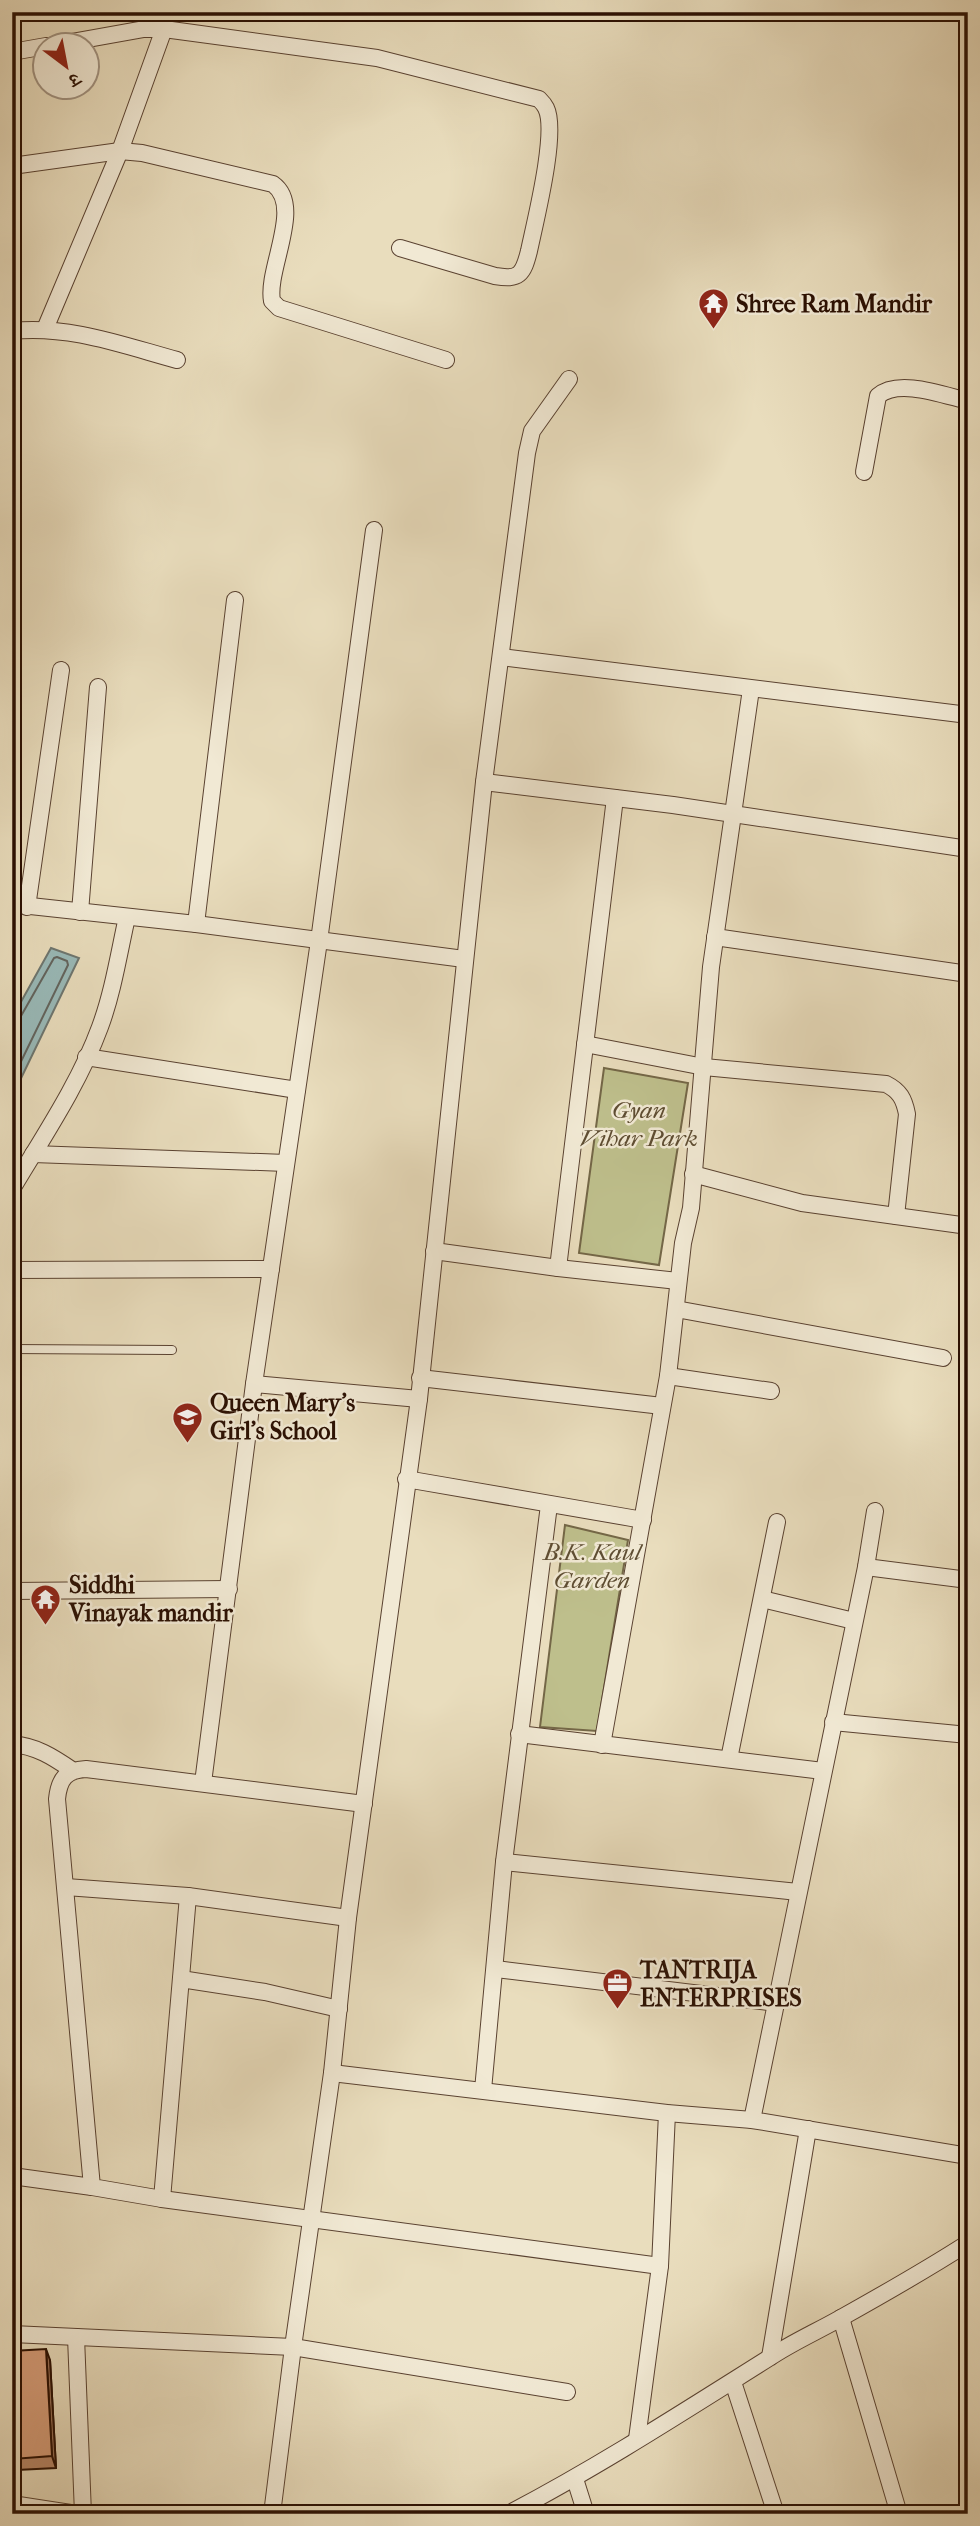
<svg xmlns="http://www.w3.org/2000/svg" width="980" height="2526" font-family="'IM FELL French Canon','Noto Serif Devanagari',serif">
	<rect width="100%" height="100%" fill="#e9ddbd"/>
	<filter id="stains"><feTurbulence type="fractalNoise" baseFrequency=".00286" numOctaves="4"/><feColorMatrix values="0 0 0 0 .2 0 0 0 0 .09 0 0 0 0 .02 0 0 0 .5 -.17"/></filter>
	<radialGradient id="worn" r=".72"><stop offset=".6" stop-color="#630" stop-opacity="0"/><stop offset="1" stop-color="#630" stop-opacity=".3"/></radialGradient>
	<g fill="#bebf8c" stroke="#746747" stroke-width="2">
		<path d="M 604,1068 L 688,1083 L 659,1265 L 579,1253 Z"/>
		<path d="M 565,1525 L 628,1540 L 597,1731 L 540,1727 Z"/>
	</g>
	<path fill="#99bab9" stroke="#6d7670" stroke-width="2" d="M 51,948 L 79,958 L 12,1097 L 12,1018 Z"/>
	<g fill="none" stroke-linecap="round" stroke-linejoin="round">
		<path stroke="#62645e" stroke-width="2" d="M 12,1020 L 21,1016 L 54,958 L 57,957 L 67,961 L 68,965 L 12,1080"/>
		<defs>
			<path id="lane" d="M 12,1349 L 172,1350"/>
			<g id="street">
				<path d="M 49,46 L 144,29 L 164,29 L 377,58 L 539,99 C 540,100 545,106 546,108 C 558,132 535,222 529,251 C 523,275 519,280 495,276 L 400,248"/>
				<path d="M 12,52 L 46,46"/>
				<path d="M 12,166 L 120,151 L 142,153 L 273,184 C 304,206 266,269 272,301 L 279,308 L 446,360"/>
				<path d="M 45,329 L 120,151 L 164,29"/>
				<path d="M 12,331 C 69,325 122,345 177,360"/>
				<path d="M 864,472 L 878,396 C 898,378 943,395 968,401"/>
				<path d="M 501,657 L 968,715"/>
				<path d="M 484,782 L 673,805 L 968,849"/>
				<path d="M 12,904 L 196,924 L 464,959"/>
				<path d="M 27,907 L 61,670"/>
				<path d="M 80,912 L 98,687"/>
				<path d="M 196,924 L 235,600"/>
				<path d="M 715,937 L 968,974"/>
				<path d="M 585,1044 L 704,1067 L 886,1084 C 900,1091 904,1099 907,1114 L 896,1216"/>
				<path d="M 86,1057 L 297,1090"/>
				<path d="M 33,1154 L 286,1163"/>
				<path d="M 693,1174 L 802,1203 L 968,1226"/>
				<path d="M 12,1189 C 43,1137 79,1084 100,1027 C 113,992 119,953 127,917"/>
				<path d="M 434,1251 L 558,1268 L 678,1281"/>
				<path d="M 558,1268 L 615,798"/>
				<path d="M 12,1270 L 271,1269"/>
				<path d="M 676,1309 L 943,1358"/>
				<path d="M 668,1376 L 771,1391"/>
				<path d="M 420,1378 L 662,1406"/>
				<path d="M 254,1384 L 319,941 L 374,530"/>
				<path d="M 406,1479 L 643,1520"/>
				<path d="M 866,1567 L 968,1580"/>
				<path d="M 12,1591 L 229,1589"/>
				<path d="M 762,1599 L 854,1621"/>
				<path d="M 833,1722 L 968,1735"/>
				<path d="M 519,1734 L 823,1771"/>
				<path d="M 12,1744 C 36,1746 53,1757 72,1770"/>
				<path d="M 602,1745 L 668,1376 L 683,1243 L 691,1208 L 711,967 L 751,689"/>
				<path d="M 729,1759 L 777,1522"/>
				<path d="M 203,1783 L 254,1384 L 419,1399"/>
				<path d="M 364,1804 L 86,1769 C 66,1770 59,1779 57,1799 L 92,2187 L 162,2199 L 660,2266"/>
				<path d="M 504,1862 L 798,1892"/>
				<path d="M 66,1887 L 188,1896 L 348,1918"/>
				<path d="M 496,1969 L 776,2003"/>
				<path d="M 181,1979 L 265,1992 L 339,2009"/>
				<path d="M 332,2073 L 667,2113 L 752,2120 L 968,2156"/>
				<path d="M 483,2090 L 504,1862 L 549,1505"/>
				<path d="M 752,2120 L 866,1567 L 875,1511"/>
				<path d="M 12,2176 L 92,2187"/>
				<path d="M 162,2199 L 188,1896"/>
				<path d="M 841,2318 L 899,2514"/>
				<path d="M 12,2334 L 293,2347 L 567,2392"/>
				<path d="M 76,2337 L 83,2514"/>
				<path d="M 770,2357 L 808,2129"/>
				<path d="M 733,2382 L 776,2514"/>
				<path d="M 637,2439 L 660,2266 L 667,2113"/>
				<path d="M 575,2479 L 586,2514"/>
				<path d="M 12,2504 L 77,2514"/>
				<path d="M 272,2514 L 293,2347 L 332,2073 L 348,1918 L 419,1399 L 484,782 L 527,453 L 532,431 L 569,379"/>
				<path d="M 508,2514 C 598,2467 683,2412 769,2358 C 791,2343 816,2332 839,2319 C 882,2295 926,2270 968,2243"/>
			</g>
		</defs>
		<use href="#lane" stroke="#5a4231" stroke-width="10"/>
		<use href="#street" stroke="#5a4231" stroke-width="18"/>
		<use href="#lane" stroke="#f1e9d4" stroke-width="8"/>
		<use href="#street" stroke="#f1e9d4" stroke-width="16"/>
	</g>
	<path fill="#b78667" stroke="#2a0f02" stroke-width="2" d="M 50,2360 L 56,2468 L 17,2470 L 13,2459 Z"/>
	<path fill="#956d54" stroke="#2a0f02" stroke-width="2" d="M 46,2349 L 50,2360 L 56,2468 L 52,2456 Z"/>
	<path fill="#d59c78" stroke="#2a0f02" stroke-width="2" d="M 46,2349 L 52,2456 L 13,2459 L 12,2351 Z"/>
	<defs>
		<symbol id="temple-pin" viewBox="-11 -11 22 30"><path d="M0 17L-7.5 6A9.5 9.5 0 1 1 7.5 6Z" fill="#8f2418" stroke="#f1e9d4"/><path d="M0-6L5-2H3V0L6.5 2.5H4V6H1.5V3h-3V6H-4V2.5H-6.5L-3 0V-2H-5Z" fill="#fff"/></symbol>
		<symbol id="school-pin" viewBox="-11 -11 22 30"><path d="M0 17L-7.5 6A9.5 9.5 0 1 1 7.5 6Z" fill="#8f2418" stroke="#f1e9d4"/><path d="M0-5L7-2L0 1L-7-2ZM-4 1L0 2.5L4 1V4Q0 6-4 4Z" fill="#fff"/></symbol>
		<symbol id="office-pin" viewBox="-11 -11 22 30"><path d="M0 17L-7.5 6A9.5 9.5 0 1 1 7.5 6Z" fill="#8f2418" stroke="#f1e9d4"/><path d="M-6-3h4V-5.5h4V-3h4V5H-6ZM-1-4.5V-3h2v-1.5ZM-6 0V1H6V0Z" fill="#fff"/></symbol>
	</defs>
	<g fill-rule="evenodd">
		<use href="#temple-pin" x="696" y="286" width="35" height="47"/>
		<use href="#school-pin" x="170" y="1400" width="35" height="47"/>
		<use href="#temple-pin" x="28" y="1582" width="35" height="47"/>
		<use href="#office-pin" x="600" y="1966" width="35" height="47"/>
	</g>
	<g text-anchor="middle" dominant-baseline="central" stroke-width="5" stroke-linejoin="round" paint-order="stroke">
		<g font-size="24" font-weight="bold" fill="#2a0f02" stroke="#f1e9d4" text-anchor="start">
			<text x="736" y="304">Shree Ram Mandir</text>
			<text x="210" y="1403">Queen Mary's<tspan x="210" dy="28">Girl's School</tspan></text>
			<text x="69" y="1585">Siddhi<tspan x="69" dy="28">Vinayak mandir</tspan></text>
			<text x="640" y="1970">TANTRIJA<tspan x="640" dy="28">ENTERPRISES</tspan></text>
		</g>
		<g font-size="24" font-style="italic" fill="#5e4d32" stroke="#f1e9d4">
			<text x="639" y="1110">Gyan<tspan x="639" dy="28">Vihar Park</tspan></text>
			<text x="592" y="1552">B.K. Kaul<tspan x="592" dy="28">Garden</tspan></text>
		</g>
	</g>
	<rect width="980" height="2526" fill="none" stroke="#e9ddbd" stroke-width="42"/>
	<rect x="14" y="14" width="952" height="2498" fill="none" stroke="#2a0f02" stroke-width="3.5"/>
	<rect x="21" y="21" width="938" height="2484" fill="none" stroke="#2a0f02" stroke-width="2"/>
	<g transform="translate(66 66) rotate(148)"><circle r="33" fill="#f1e9d4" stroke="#a19280" stroke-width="2"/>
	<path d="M0-5L12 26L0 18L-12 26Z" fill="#8f2418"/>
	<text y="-10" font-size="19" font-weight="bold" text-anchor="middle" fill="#2a0f02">उ</text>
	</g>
	<rect width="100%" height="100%" filter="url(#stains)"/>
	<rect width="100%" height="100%" fill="url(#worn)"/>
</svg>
